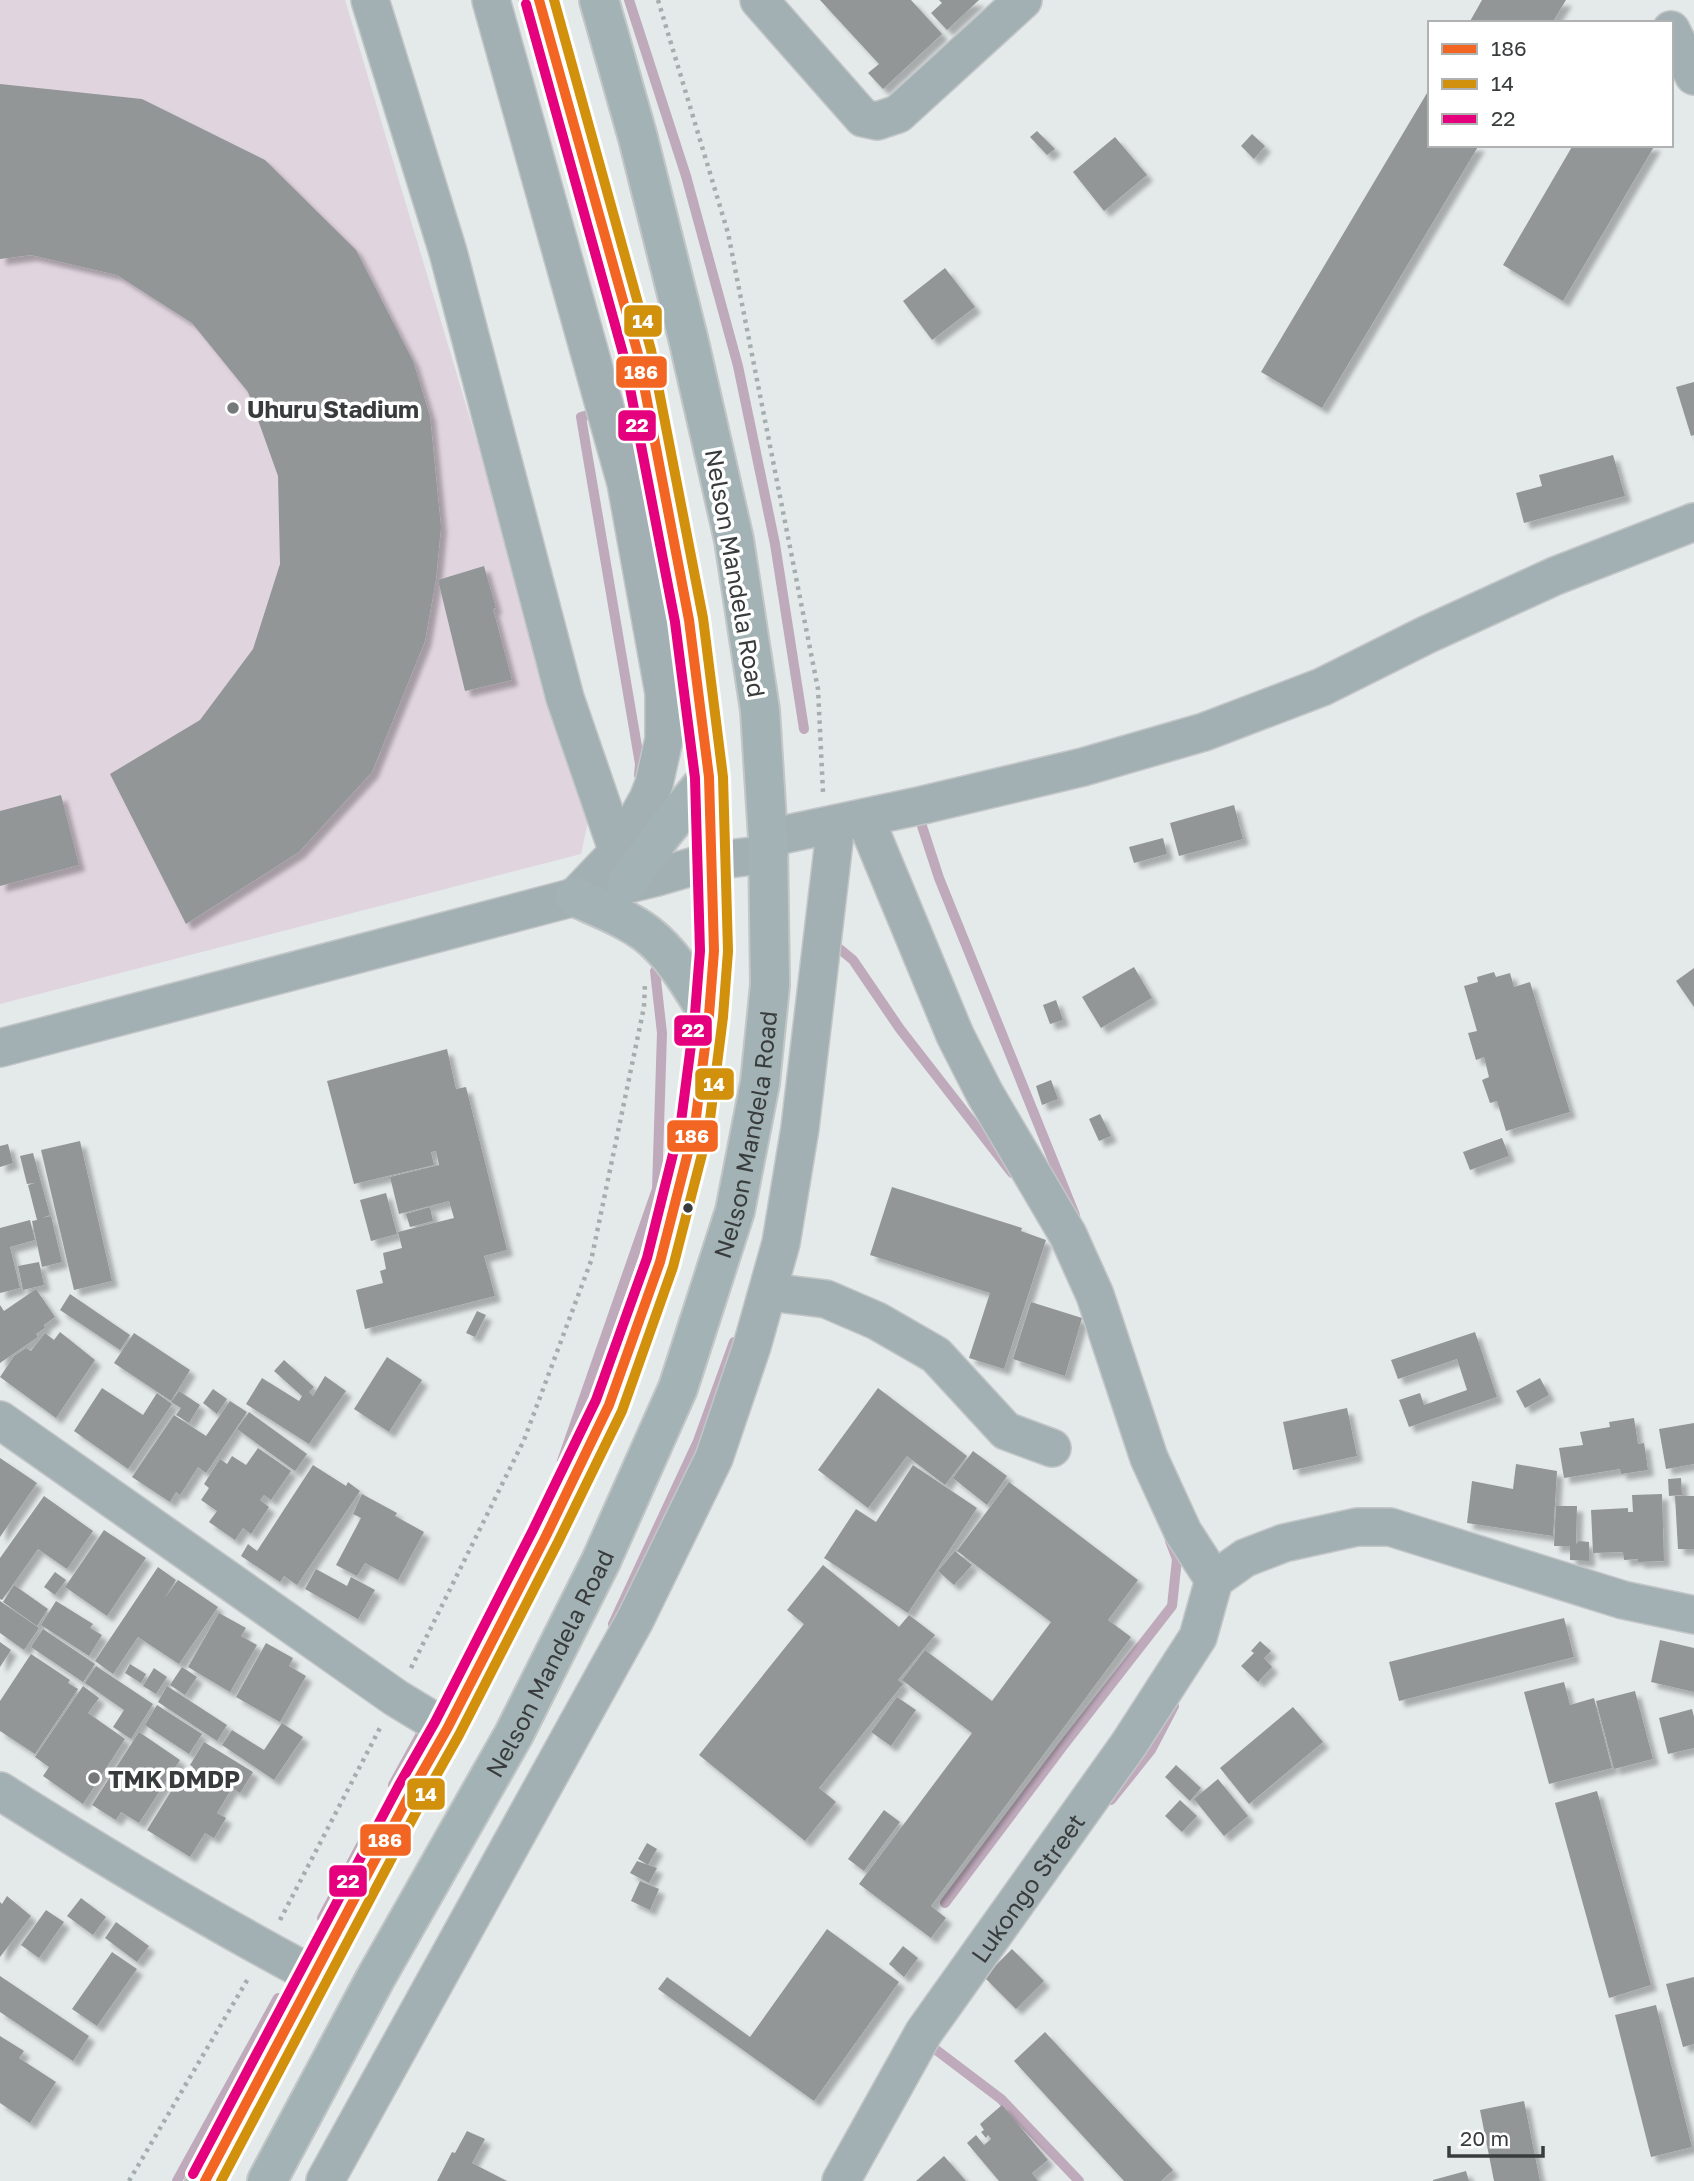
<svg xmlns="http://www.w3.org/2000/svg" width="1694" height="2181" font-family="'Golos Text',sans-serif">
	<defs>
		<filter id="shadow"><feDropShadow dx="6" dy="6" stdDeviation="2" flood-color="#0004"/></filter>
	</defs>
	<rect width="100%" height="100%" fill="#e4e9ea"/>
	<path fill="#e0d4df" d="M 0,0 L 345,0 L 589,817 L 581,854 L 0,1004 Z"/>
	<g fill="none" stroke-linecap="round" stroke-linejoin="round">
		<g stroke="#bfaabc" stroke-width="10">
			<path d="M 629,0 L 686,176 L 738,366 L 775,544 L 804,729"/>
			<path d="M 598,412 L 581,417 L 640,764 L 639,775"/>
			<path d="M 922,826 L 939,878 L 1075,1215"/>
			<path d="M 830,941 L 853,960 L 900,1029 L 1012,1173"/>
			<path d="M 562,1461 L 657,1189 L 662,1033 L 655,971"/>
			<path d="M 613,1624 L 698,1441 L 734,1342"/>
			<path d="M 393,1785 L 421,1734"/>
			<path d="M 1111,1800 L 1151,1750 L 1174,1706"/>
			<path d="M 945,1903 L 1063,1746 L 1172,1606 L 1177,1559 L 1170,1541"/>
			<path d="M 322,1918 L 368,1832"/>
			<path d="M 927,2043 L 1001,2099 L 1079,2181"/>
			<path d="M 177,2181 L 278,1998"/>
		</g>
	</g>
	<g fill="#939697" filter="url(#shadow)">
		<path d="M 820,0 L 911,0 L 942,34 L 883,89 L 868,73 L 879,64 Z"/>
		<path d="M 939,0 L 979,0 L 947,30 L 931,13 L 942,3 Z"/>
		<path d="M 1482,0 L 1566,0 L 1552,23 L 1469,23 Z"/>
		<path d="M 0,84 L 142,99 L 265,160 L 356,250 L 413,361 L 430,416 L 441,527 L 436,579 L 425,641 L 372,772 L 299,852 L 186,924 L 110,774 L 200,720 L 253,649 L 280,564 L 278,476 L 248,392 L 192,323 L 117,275 L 31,255 L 0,259 Z"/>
		<path d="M 1430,88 L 1430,145 L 1479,145 L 1322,408 L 1261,372 Z"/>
		<path d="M 1037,131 L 1055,149 L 1047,155 L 1030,137 Z"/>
		<path d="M 1252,134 L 1265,146 L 1254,159 L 1241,146 Z"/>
		<path d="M 1115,137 L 1147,175 L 1104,211 L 1073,172 Z"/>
		<path d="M 1573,145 L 1655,145 L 1563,301 L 1503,265 Z"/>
		<path d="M 945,268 L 975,307 L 932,340 L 903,301 Z"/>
		<path d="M 1694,382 L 1694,435 L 1691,436 L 1676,387 Z"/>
		<path d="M 1613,455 L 1625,496 L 1524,523 L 1516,493 L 1542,486 L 1539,475 Z"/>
		<path d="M 484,566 L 496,608 L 493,609 L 512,680 L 465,691 L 438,580 Z"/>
		<path d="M 61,795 L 79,865 L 0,886 L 0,811 Z"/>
		<path d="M 1234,805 L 1243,839 L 1179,856 L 1170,823 Z"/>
		<path d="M 1163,838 L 1167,854 L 1134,863 L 1129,847 Z"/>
		<path d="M 1134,967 L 1152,998 L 1101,1028 L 1082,997 Z"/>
		<path d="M 1694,968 L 1694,1007 L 1676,981 Z"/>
		<path d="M 1494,972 L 1496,977 L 1510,973 L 1514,987 L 1530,982 L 1570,1112 L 1506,1131 L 1497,1101 L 1490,1103 L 1482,1080 L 1489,1077 L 1484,1057 L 1476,1060 L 1468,1033 L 1477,1031 L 1464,986 L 1478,982 L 1477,977 Z"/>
		<path d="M 1056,1000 L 1063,1020 L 1050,1024 L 1043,1005 Z"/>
		<path d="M 447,1049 L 456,1089 L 466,1087 L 507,1250 L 484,1256 L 495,1296 L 365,1329 L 356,1290 L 383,1283 L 380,1271 L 386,1269 L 383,1253 L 402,1248 L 398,1232 L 454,1218 L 449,1201 L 399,1214 L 390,1177 L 439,1165 L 436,1151 L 431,1152 L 434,1165 L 354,1184 L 327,1081 Z"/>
		<path d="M 1051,1080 L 1058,1099 L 1042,1105 L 1036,1086 Z"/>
		<path d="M 1100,1114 L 1111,1136 L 1099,1141 L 1089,1119 Z"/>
		<path d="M 1502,1138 L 1509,1156 L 1470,1170 L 1463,1152 Z"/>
		<path d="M 80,1141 L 112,1281 L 74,1290 L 41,1150 Z"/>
		<path d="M 8,1144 L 13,1163 L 0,1167 L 0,1146 Z"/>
		<path d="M 33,1153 L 50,1215 L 42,1218 L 51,1216 L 62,1262 L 42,1267 L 32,1221 L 37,1220 L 28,1185 L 35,1183 L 27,1184 L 20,1156 Z"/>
		<path d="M 892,1187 L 1022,1228 L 1021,1231 L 1046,1240 L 1004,1369 L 969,1358 L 990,1293 L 870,1255 Z"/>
		<path d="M 386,1193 L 397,1234 L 371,1241 L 360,1200 Z"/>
		<path d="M 430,1207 L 433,1221 L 410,1227 L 406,1214 Z"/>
		<path d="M 30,1220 L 35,1240 L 10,1247 L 20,1288 L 0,1293 L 0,1228 Z"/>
		<path d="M 39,1262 L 44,1285 L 23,1290 L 18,1266 Z"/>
		<path d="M 36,1289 L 55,1317 L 44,1325 L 45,1328 L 36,1334 L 38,1337 L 0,1363 L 0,1305 L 4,1311 Z"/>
		<path d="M 70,1294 L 130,1335 L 120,1350 L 60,1310 Z"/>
		<path d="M 1031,1302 L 1082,1318 L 1065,1376 L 1013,1359 Z"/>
		<path d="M 477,1311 L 486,1315 L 475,1337 L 466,1333 Z"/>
		<path d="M 60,1332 L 95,1360 L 56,1418 L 0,1377 L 14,1356 L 26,1348 L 31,1351 L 45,1333 L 54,1340 Z"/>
		<path d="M 1475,1332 L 1497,1397 L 1409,1427 L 1399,1400 L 1420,1393 L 1424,1405 L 1467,1390 L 1457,1359 L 1398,1379 L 1391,1360 Z"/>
		<path d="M 134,1333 L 190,1370 L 171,1401 L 114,1363 Z"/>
		<path d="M 387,1357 L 422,1380 L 389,1432 L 354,1409 Z"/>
		<path d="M 284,1360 L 314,1387 L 309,1392 L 313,1396 L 325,1376 L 346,1391 L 309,1444 L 246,1404 L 262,1378 L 299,1401 L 302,1396 L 274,1371 Z"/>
		<path d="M 1540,1378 L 1549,1395 L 1525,1408 L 1516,1391 Z"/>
		<path d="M 102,1388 L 143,1415 L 157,1393 L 172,1404 L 128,1469 L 74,1431 Z"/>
		<path d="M 878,1388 L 967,1456 L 945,1485 L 907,1456 L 868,1508 L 818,1470 Z"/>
		<path d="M 213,1389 L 227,1399 L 217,1414 L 203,1403 Z"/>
		<path d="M 179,1391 L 200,1405 L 189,1423 L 176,1415 L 181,1408 L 171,1402 Z"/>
		<path d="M 230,1401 L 247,1412 L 206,1473 L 198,1467 L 180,1495 L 176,1492 L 170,1502 L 132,1477 L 174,1415 L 206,1436 Z"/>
		<path d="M 1347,1408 L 1357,1456 L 1293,1470 L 1283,1422 Z"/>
		<path d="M 249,1412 L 307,1454 L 295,1471 L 237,1429 Z"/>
		<path d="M 1634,1418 L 1638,1444 L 1644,1443 L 1648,1470 L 1621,1474 L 1620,1469 L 1564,1478 L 1559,1448 L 1583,1445 L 1580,1432 L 1610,1427 L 1609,1422 Z"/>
		<path d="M 1694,1423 L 1694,1464 L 1666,1469 L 1659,1429 Z"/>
		<path d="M 258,1448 L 291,1471 L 271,1500 L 264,1495 L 260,1500 L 269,1507 L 251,1534 L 243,1528 L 235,1540 L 209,1522 L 217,1511 L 201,1500 L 209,1488 L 204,1484 L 220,1459 L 227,1464 L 232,1456 L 246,1465 Z"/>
		<path d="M 973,1451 L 1007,1476 L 987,1505 L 953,1478 Z"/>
		<path d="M 0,1458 L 37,1483 L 0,1537 Z"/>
		<path d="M 1516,1464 L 1557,1471 L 1553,1536 L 1467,1523 L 1472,1481 L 1513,1489 Z"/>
		<path d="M 313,1465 L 346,1486 L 348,1482 L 360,1491 L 297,1585 L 284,1576 L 280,1582 L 241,1556 L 248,1544 L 257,1551 Z"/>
		<path d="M 913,1465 L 977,1508 L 908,1613 L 824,1558 L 856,1509 L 876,1522 Z"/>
		<path d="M 1681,1478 L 1682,1495 L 1669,1496 L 1668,1479 Z"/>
		<path d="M 1009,1482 L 1138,1580 L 1108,1620 L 1131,1637 L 931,1906 L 946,1918 L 931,1938 L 859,1884 L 972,1733 L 902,1680 L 925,1650 L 992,1701 L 1051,1622 L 957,1551 Z"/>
		<path d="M 362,1494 L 397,1513 L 395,1516 L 424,1532 L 398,1580 L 365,1563 L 357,1576 L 336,1565 L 361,1518 L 353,1514 Z"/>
		<path d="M 1662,1494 L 1664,1561 L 1638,1562 L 1638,1559 L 1624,1560 L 1623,1552 L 1593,1553 L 1591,1510 L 1628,1508 L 1628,1512 L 1633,1512 L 1632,1495 Z"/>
		<path d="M 44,1496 L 93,1531 L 67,1569 L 38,1549 L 2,1600 L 0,1599 L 0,1558 Z"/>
		<path d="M 1675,1496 L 1694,1496 L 1694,1549 L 1678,1549 Z"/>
		<path d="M 1556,1506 L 1577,1506 L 1576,1544 L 1579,1541 L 1589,1542 L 1589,1561 L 1570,1560 L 1570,1546 L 1554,1546 Z"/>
		<path d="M 104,1530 L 146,1558 L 107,1616 L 65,1587 Z"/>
		<path d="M 955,1551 L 972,1565 L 954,1585 L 938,1571 Z"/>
		<path d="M 823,1565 L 899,1627 L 909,1615 L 935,1635 L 898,1680 L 903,1684 L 819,1788 L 836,1802 L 805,1841 L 699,1755 L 804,1624 L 787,1610 Z"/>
		<path d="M 158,1567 L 176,1580 L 164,1599 L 178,1580 L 218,1607 L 179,1664 L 138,1637 L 113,1674 L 95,1661 Z"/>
		<path d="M 316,1569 L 347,1586 L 351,1577 L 375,1590 L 358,1619 L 305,1589 Z"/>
		<path d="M 55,1572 L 66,1580 L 55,1595 L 44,1587 Z"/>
		<path d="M 14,1585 L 48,1609 L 37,1626 L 3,1602 Z"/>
		<path d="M 0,1601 L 39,1628 L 24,1650 L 0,1633 Z"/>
		<path d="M 56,1601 L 93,1624 L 90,1628 L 102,1635 L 89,1656 L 41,1625 Z"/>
		<path d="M 219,1613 L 246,1628 L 241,1636 L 257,1645 L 230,1692 L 188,1667 Z"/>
		<path d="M 1564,1618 L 1574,1657 L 1399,1701 L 1389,1662 Z"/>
		<path d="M 43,1629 L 95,1664 L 83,1682 L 31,1647 Z"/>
		<path d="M 1660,1640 L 1694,1648 L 1694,1692 L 1651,1682 Z"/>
		<path d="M 1260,1641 L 1271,1651 L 1264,1658 L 1272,1667 L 1258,1682 L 1241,1666 L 1254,1653 L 1251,1651 Z"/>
		<path d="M 0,1642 L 11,1650 L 0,1667 Z"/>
		<path d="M 266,1643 L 293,1658 L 289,1666 L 306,1676 L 280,1722 L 236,1697 Z"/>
		<path d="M 31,1654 L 70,1680 L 68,1683 L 78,1689 L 35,1754 L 0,1731 L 0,1701 Z"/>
		<path d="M 130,1664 L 146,1674 L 141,1683 L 125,1673 Z"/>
		<path d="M 96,1666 L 153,1704 L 131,1739 L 113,1727 L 124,1710 L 85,1683 Z"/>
		<path d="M 182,1667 L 197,1677 L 185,1695 L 170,1685 Z"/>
		<path d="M 154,1668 L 167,1677 L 156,1694 L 143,1686 Z"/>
		<path d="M 1564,1682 L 1570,1705 L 1594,1698 L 1612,1768 L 1549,1784 L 1524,1692 Z"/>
		<path d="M 83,1686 L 99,1698 L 88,1713 L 125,1739 L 83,1804 L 43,1776 L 49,1767 L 35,1757 Z"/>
		<path d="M 167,1686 L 227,1725 L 217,1741 L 158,1702 Z"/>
		<path d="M 1635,1691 L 1653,1759 L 1614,1769 L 1596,1701 Z"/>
		<path d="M 897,1697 L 916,1710 L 891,1746 L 871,1732 Z"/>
		<path d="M 157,1705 L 202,1734 L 189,1754 L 145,1725 Z"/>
		<path d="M 1293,1707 L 1323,1742 L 1249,1804 L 1220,1768 Z"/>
		<path d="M 1692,1709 L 1694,1717 L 1694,1748 L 1668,1754 L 1659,1718 Z"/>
		<path d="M 282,1723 L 303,1737 L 274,1780 L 222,1745 L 232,1730 L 264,1750 Z"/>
		<path d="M 139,1732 L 180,1760 L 139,1823 L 121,1812 L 116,1820 L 92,1805 Z"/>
		<path d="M 204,1742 L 253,1772 L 240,1793 L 232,1788 L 217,1813 L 226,1818 L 214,1838 L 205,1833 L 190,1857 L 147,1830 L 173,1788 L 178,1792 L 193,1767 L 190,1765 Z"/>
		<path d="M 1176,1765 L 1201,1788 L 1190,1801 L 1165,1777 Z"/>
		<path d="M 1218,1779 L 1248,1816 L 1224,1836 L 1194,1799 Z"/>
		<path d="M 1597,1791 L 1651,1985 L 1609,1998 L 1555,1803 Z"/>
		<path d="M 1180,1800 L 1197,1816 L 1182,1832 L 1165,1816 Z"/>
		<path d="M 884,1810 L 900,1822 L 864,1871 L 848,1859 Z"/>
		<path d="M 647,1843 L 657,1849 L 648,1865 L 638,1859 Z"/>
		<path d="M 637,1861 L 657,1868 L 649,1883 L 630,1873 Z"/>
		<path d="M 640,1881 L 659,1889 L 650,1910 L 631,1901 Z"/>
		<path d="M 7,1896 L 31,1916 L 0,1957 L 0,1902 L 2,1904 Z"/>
		<path d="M 81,1898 L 106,1917 L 93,1935 L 67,1916 Z"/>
		<path d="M 46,1910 L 64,1922 L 39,1958 L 21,1945 Z"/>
		<path d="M 116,1922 L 149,1946 L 137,1962 L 105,1938 Z"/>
		<path d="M 827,1929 L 899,1982 L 814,2101 L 658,1989 L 667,1977 L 750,2037 Z"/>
		<path d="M 903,1946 L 918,1958 L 904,1977 L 889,1964 Z"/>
		<path d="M 1012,1949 L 1044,1981 L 1016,2009 L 984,1977 Z"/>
		<path d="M 112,1952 L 137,1969 L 97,2026 L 72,2009 Z"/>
		<path d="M 0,1976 L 89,2036 L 73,2061 L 0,2012 Z"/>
		<path d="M 1694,1977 L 1694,2044 L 1683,2047 L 1666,1984 Z"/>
		<path d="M 1656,2005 L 1692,2147 L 1651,2157 L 1615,2015 Z"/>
		<path d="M 1045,2032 L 1173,2170 L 1161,2181 L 1124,2181 L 1014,2061 Z"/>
		<path d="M 0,2036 L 24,2051 L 19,2058 L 56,2082 L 30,2123 L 0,2103 Z"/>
		<path d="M 1524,2101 L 1540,2181 L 1494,2181 L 1480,2110 Z"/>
		<path d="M 1002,2105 L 1048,2160 L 1032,2173 L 1038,2181 L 999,2181 L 967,2143 L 976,2135 L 984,2145 L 991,2139 L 988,2135 L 986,2138 L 981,2132 L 984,2130 L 980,2124 Z"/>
		<path d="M 467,2131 L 485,2139 L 472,2163 L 507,2181 L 437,2181 L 452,2152 L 455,2153 Z"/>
		<path d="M 944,2156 L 966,2181 L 916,2181 Z"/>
		<path d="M 1466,2171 L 1469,2181 L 1433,2181 L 1433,2180 Z"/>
	</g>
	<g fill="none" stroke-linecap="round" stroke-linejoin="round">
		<defs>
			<g id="minor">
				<path d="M 370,0 L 448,252 L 565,698 L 618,852"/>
				<path d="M 491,0 L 626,483 L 664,693 L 664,739 L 654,784 L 648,799 L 618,852 L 575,897"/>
				<path d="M 759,0 L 863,118 L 877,121 L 898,114 L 1023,0"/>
				<path d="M 1671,30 L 1694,76"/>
				<path d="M 865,818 L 955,1035 L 985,1094 L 1068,1235 L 1095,1295 L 1149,1458 L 1183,1532 L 1214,1580"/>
				<path d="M 768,838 L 923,805 L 1083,767 L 1204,732 L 1322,687 L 1426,635 L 1555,576 L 1694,522"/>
				<path d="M 0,1048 L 575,897 L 657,877 L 712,861 L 769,854"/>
				<path d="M 769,1292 L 826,1299 L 877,1321 L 936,1355 L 1006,1431 L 1052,1448"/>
				<path d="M 0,1420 L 396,1698 L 447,1729"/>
				<path d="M 0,1791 C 103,1856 207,1919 315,1976"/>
				<path d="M 325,2181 L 635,1620 L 714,1458 L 752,1346 L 781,1243 L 800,1128 L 836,824"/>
				<path id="s1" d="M 841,2181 L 924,2032 L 1129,1744 L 1198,1637 L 1214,1580 L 1245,1558 L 1284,1543 L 1357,1527 L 1390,1527 L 1623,1600 L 1694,1615"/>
			</g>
			<g id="major">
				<path d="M 627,883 L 663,833 L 709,777"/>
				<path d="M 575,897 C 599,908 626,918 647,934 C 674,955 691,986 709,1015"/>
				<path d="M 205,2181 L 411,1792 L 447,1729 L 546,1536 L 609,1405 L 660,1262 L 695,1125 L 709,1015 L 714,951 L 709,777 L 689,620 L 638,354 L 539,0"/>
				<path id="s2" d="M 267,2181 L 375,1979 L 514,1734 L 601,1561 L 678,1388 L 735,1211 L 760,1083 L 770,985 L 768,838 L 760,710 L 734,540 L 689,342 L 638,138 L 599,0"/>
			</g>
		</defs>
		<use href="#minor" stroke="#c3c6c7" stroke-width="40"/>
		<use href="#major" stroke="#c3c6c7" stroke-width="42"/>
		<g stroke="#a4aeaf" stroke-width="4.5" stroke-dasharray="3.5 5" stroke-linecap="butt">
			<path d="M 658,0 L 728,233 L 818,689 L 823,792"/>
			<path d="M 411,1668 L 524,1440 L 591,1261 L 644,1007 L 645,983"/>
			<path d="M 280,1920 L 381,1726"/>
			<path d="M 129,2181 L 249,1977"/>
		</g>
		<use href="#minor" stroke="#a3b0b3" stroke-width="37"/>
		<use href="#major" stroke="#a3b2b4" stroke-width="38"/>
		<defs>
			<path id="bus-1" d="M 205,2181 L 411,1792 L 447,1729 L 546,1536 L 609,1405 L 660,1262 L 695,1125 L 709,1015 L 714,951 L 709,777 L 689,620 L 638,354 L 539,0"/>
			<path id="bus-2" d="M 221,2181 L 423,1799 L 459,1735 L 558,1542 L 622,1411 L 673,1267 L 709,1127 L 723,1017 L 728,951 L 723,777 L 703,618 L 651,350 L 554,0"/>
			<path id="bus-3" d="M 193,2174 L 399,1785 L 435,1722 L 533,1530 L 596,1400 L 647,1258 L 681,1122 L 695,1014 L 700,951 L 695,778 L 675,622 L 624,357 L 526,4"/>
		</defs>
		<use href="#bus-1" stroke="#fff" stroke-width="16"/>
		<use href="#bus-2" stroke="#fff" stroke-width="16"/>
		<use href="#bus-3" stroke="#fff" stroke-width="16"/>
		<use href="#bus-1" stroke="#f26522" stroke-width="10"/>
		<use href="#bus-2" stroke="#d1910c" stroke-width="10"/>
		<use href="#bus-3" stroke="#e5007d" stroke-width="10"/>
	</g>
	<g fill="#75797a" stroke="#fff" stroke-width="2.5">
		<circle cx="233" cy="408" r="7"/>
		<circle cx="94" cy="1778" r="7"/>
	</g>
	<circle fill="#393c3d" stroke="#fff" stroke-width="2.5" cx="688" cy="1208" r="6"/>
	<g text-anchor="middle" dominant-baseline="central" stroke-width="7" stroke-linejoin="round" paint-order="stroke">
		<g font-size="24" font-weight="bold" fill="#393c3d" stroke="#fff" text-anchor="start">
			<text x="247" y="408">Uhuru Stadium</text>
			<text x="108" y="1778">TMK DMDP</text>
		</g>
		<g font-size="24" fill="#393c3d" stroke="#fff">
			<text transform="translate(736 573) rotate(80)">Nelson Mandela Road</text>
			<text stroke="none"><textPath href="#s2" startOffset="1157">Nelson Mandela Road</textPath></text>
			<text stroke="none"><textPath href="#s2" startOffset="590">Nelson Mandela Road</textPath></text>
			<text stroke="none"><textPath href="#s1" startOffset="348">Lukongo Street</textPath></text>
		</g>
	</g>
	<g stroke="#fff" stroke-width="2.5">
		<rect x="623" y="304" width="40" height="34" rx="7" fill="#d1910c"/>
		<rect x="615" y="355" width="53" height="34" rx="7" fill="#f26522"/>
		<rect x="617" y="409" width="40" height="33" rx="7" fill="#e5007d"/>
		<rect x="673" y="1014" width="40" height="33" rx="7" fill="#e5007d"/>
		<rect x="694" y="1067" width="41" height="34" rx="7" fill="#d1910c"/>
		<rect x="666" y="1119" width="53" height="34" rx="7" fill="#f26522"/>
		<rect x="406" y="1777" width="40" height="34" rx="7" fill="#d1910c"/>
		<rect x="359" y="1823" width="53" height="34" rx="7" fill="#f26522"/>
		<rect x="328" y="1864" width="40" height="34" rx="7" fill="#e5007d"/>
	</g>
	<g font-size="19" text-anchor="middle" font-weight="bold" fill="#fff">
		<text x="643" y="328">14</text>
		<text x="641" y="379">186</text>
		<text x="637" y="432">22</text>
		<text x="693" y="1037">22</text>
		<text x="714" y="1091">14</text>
		<text x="692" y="1143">186</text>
		<text x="426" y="1801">14</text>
		<text x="385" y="1847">186</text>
		<text x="348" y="1888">22</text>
	</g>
	<rect x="1428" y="21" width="245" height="126" fill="#ffffff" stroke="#b0b1b1" stroke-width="2"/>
	<rect x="1442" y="44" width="35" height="10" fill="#f26522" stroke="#b0b1b1" stroke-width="2"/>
	<text x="1491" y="56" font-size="21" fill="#393c3d">186</text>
	<rect x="1442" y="79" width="35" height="10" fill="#d1910c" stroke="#b0b1b1" stroke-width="2"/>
	<text x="1491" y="91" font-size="21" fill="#393c3d">14</text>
	<rect x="1442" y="114" width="35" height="10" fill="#e5007d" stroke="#b0b1b1" stroke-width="2"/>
	<text x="1491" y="126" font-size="21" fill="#393c3d">22</text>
	<path d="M1449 2146v10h94v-10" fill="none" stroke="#393c3d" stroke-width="3.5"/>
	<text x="1460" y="2146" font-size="21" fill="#393c3d" stroke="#ffffff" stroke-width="5" paint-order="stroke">20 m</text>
</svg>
